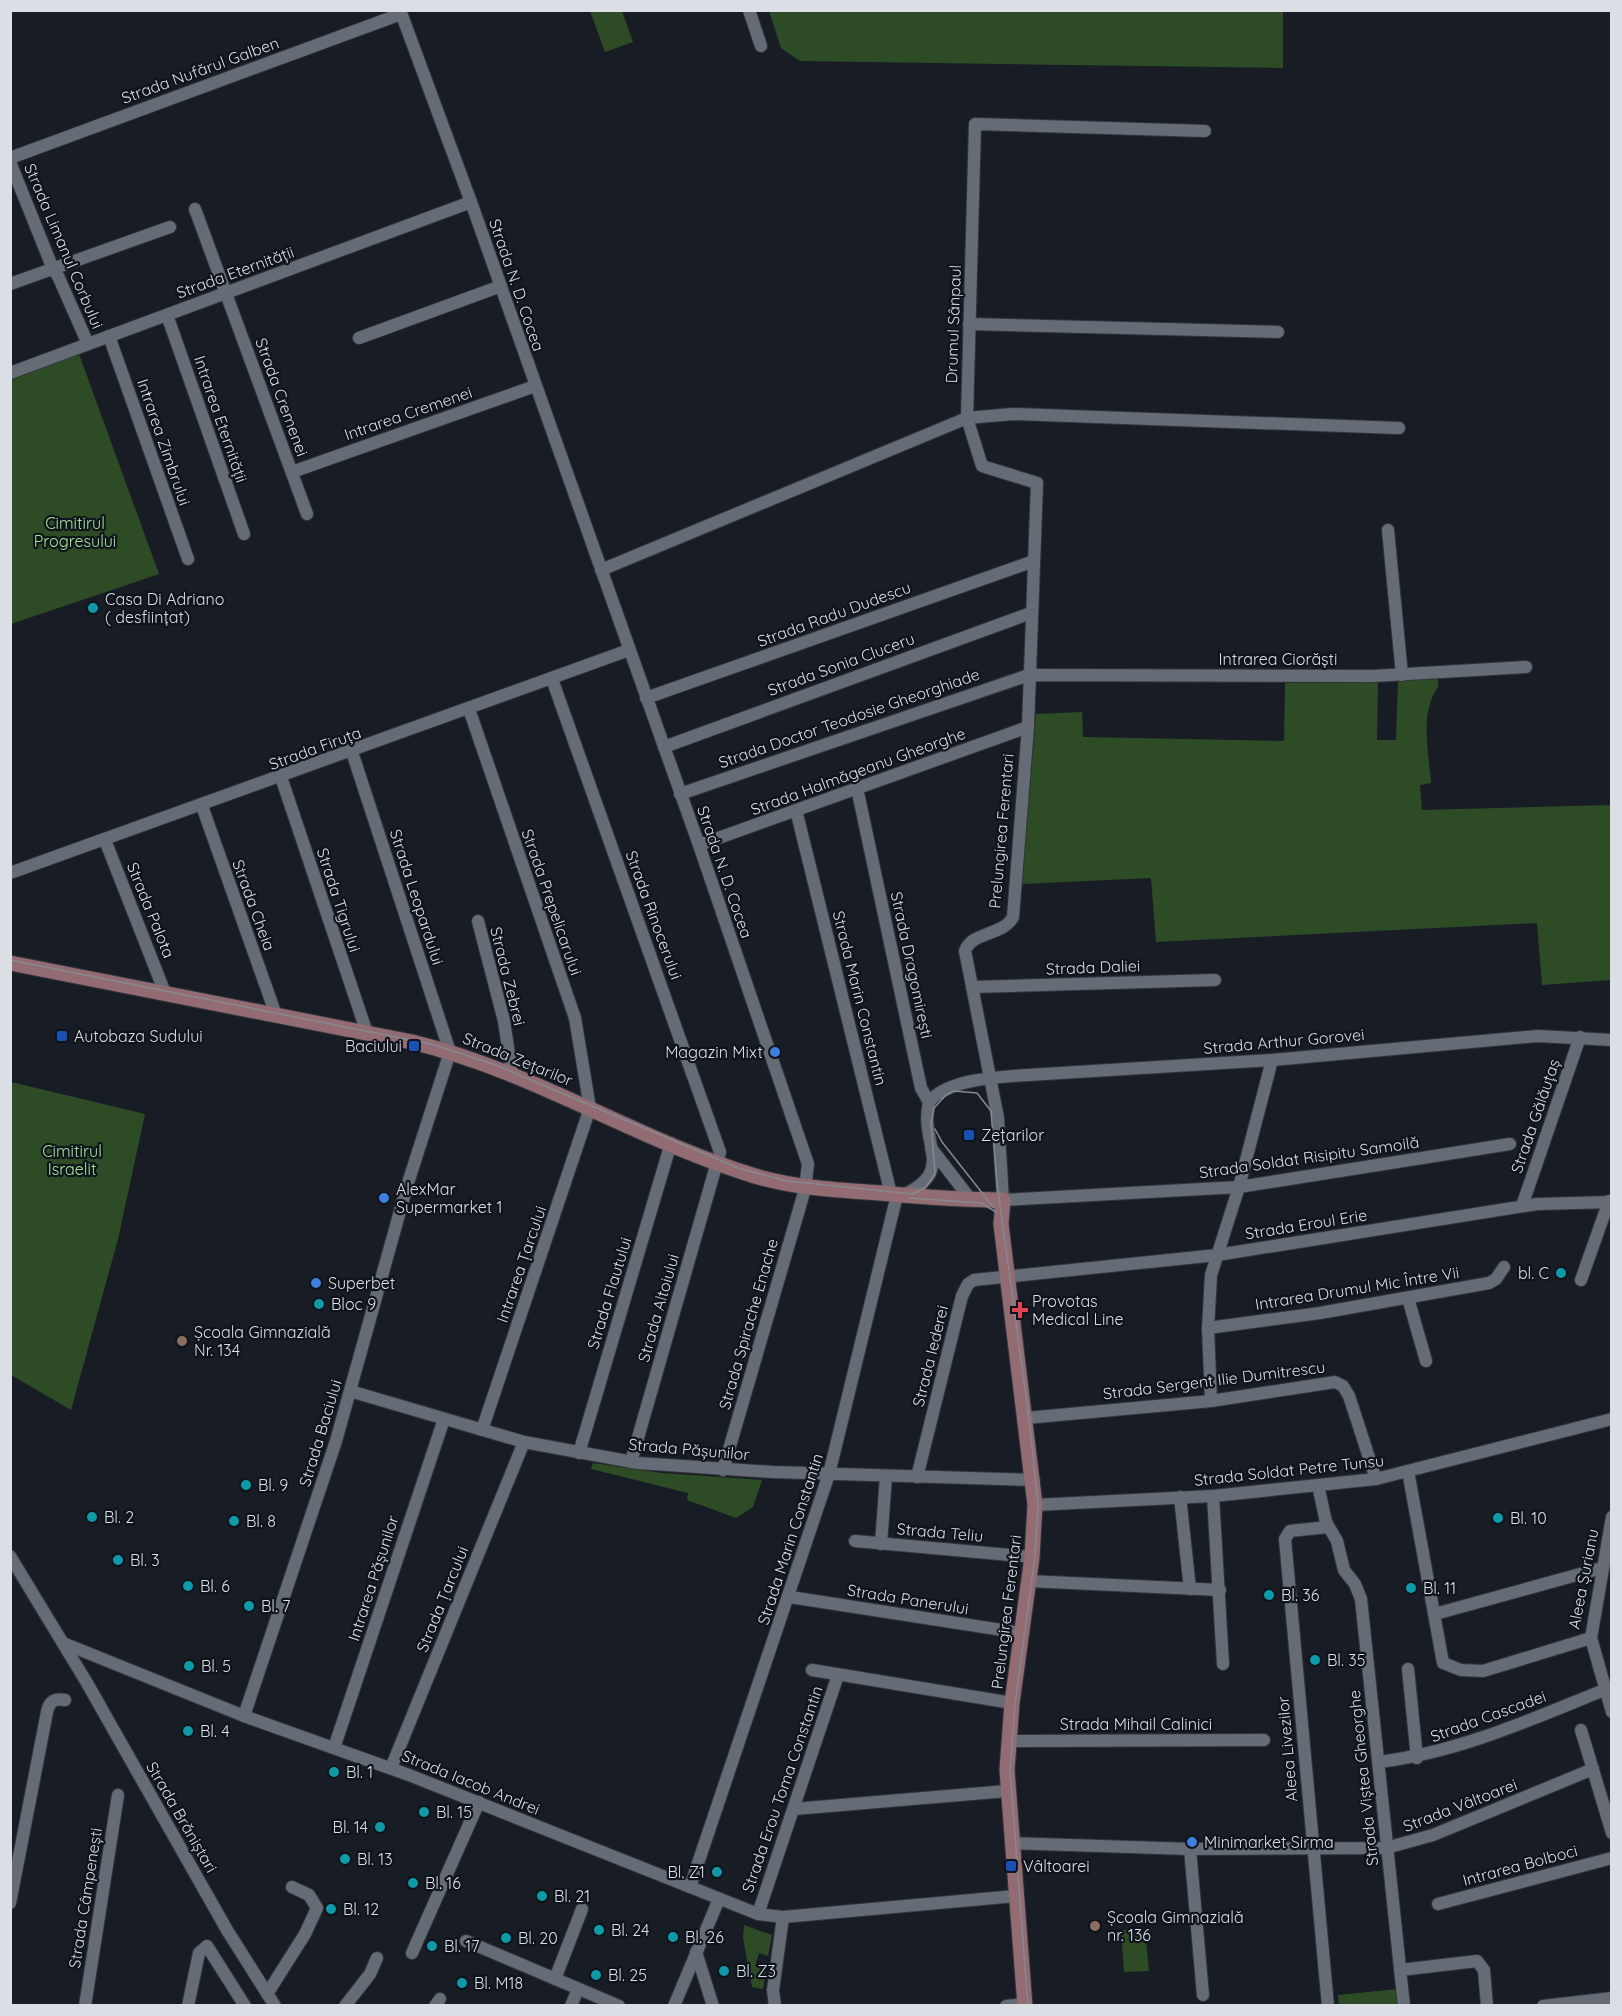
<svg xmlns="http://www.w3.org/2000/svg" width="1622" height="2016" font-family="Quicksand,sans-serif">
	<rect width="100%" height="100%" fill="#181d25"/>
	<g fill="#2d4c26">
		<path d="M 590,11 L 622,11 L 633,42 L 605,52 Z"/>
		<path d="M 769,11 L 1283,11 L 1283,68 L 800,61 L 781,48 Z"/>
		<path d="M 79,354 L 159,574 L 11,624 L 11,379 Z"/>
		<path d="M 1438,679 L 1438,687 C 1419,713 1429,753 1431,783 L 1420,785 L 1422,810 L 1611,805 L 1611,980 L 1542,985 L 1537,923 L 1156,942 L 1151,878 L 1022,884 L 1036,714 L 1082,712 L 1083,737 L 1284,741 L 1285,683 L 1378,683 L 1377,740 L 1396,740 L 1398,680 Z"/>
		<path d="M 11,1082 L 145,1114 L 118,1239 L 71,1410 L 11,1375 Z"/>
		<path d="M 593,1463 L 662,1473 L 762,1480 L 753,1507 L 736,1518 L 687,1500 L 688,1493 L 591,1469 Z"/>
		<path d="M 744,1925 L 772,1935 L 768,1956 L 759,1953 L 755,1966 L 766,1970 L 763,1989 L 752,1987 L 743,1938 Z"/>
		<path d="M 1145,1929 L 1149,1971 L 1124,1972 L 1121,1930 Z"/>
		<path d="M 1398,1989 L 1400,2005 L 1339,2005 L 1338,1995 Z"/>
	</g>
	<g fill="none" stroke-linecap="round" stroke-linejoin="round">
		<defs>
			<g id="minor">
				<path d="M 400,10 L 471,202 L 699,845 L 808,1164 L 805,1189 L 723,1470"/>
				<path d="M 749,10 L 761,46"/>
				<path d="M 1205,131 L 975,124 L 967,418 L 982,466 L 1037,483 L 1028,727 L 1013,917 C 1003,936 972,931 965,951 L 998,1118 L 1003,1200 L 1239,1187 L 1510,1144"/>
				<path d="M 10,158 L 401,14"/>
				<path d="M 10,162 L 53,269 L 58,276 L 88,344"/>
				<path d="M 195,209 L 307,514"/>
				<path d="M 10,284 L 170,227"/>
				<path d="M 167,315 L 244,534"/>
				<path d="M 969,324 L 1278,332"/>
				<path d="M 109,336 L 188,559"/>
				<path d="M 359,338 L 501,286"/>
				<path d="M 10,373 L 471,202"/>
				<path d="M 292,472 L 535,386"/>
				<path d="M 1388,530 L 1402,675"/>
				<path d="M 601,570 L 967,418 L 1013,414 L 1399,428"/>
				<path d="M 552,679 L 720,1152 L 631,1462"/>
				<path d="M 646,698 L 1034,561"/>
				<path d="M 469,709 L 575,1018 L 590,1108 L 482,1430"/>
				<path d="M 664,747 L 1031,613"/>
				<path d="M 281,777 L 367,1033"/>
				<path d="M 857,788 L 921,1088 L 929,1102"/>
				<path d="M 680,794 L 1029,675 L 1373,676 L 1526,667"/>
				<path d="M 202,806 L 276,1015"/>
				<path d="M 796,810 L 891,1194"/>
				<path d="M 105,840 L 165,993"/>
				<path d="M 699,845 L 1028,727"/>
				<path d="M 10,873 L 629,650"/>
				<path d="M 478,921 L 504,1021 L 512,1074"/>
				<path d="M 972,987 L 1215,980"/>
				<path d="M 931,1148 L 971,1200"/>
				<path d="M 903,1195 C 957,1170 919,1145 929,1102 C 946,1081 988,1078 1013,1076 L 1272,1060 L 1538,1036 L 1612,1040"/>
				<path d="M 1522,1206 L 1580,1037"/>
				<path d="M 1581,1280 L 1609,1201"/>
				<path d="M 1408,1298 L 1426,1361"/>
				<path d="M 1208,1328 L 1320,1313 L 1489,1283 L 1496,1279 L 1504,1267"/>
				<path d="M 350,1391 L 524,1442 L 638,1463 L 773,1472 L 1034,1480"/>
				<path d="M 1211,1401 L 1208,1328 L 1211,1275 L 1239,1187 L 1272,1060"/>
				<path d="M 1026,1418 L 1211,1401 L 1335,1382 L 1343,1386 L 1349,1396 L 1376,1479"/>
				<path d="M 579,1453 L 671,1143"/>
				<path d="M 1408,1471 L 1443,1663 L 1461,1670 L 1483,1671 L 1591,1638 L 1612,1517"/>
				<path d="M 917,1477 L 962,1296 L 968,1284 L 974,1280 L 1217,1255 L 1537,1204 L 1612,1202"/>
				<path d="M 1318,1485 L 1326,1522 L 1337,1541 L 1344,1570 L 1355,1584 L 1361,1599 L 1404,2006"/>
				<path d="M 1213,1496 L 1223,1664"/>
				<path d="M 1180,1497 L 1190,1589"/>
				<path d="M 1035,1505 L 1213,1496 L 1376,1479 L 1612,1419"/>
				<path d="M 855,1541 L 1032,1557"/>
				<path d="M 881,1544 L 886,1476"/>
				<path d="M 10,1556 L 87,1683 L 227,1930 L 275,2006"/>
				<path d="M 1028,1581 L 1220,1590"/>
				<path d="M 790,1597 L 1021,1633"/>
				<path d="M 1435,1614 L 1602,1568"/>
				<path d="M 1591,1638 L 1612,1712"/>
				<path d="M 63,1643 L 244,1716 L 409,1775 L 758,1914 L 783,1917 L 1016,1896"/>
				<path d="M 1408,1669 L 1417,1758"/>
				<path d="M 812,1670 L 1012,1703"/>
				<path d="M 244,1716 L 336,1441 L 407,1186 L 450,1052 L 352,752"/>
				<path d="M 1581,1730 L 1612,1833"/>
				<path d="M 1009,1741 L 1264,1740"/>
				<path d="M 334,1748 L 444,1419"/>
				<path d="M 1379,1762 C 1459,1752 1530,1720 1604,1690"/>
				<path d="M 391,1768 L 524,1442"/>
				<path d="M 794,1809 L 1007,1791"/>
				<path d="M 1011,1843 L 1190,1849 L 1386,1848 L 1433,1835 L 1593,1769"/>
				<path d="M 1190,1849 L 1203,1995"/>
				<path d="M 690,1887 L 829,1474 L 897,1195"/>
				<path d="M 10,1903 L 47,1712 C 49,1702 54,1698 65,1700"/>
				<path d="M 1438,1904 L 1612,1858"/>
				<path d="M 758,1914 L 838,1675"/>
				<path d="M 466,1941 L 619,2006"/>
				<path d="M 696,1952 L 713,2006"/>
				<path d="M 412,1953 L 479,1802"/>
				<path d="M 1400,1970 L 1477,1961 L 1484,1970 L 1487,2006"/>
				<path d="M 555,1979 L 582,1909"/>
				<path d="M 267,1994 L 305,1934 L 317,1908 L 309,1895 L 292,1887"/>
				<path d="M 85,2006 L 118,1795"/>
				<path d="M 188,2006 L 199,1953 L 207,1946 L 245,2006"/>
				<path d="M 345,2006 L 370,1974 L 377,1958"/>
				<path d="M 435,2006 L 440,1999"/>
				<path d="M 571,2006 L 578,1989"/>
				<path d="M 674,2006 L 719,1899"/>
				<path d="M 775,2006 L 773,1990 L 783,1917"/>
				<path d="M 1006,2006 L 1025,2004"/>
				<path d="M 1328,2006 L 1285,1539 L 1290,1531 L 1328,1527"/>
				<path d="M 1543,2006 L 1612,1998"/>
			</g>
			<path id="major" d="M 10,963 L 412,1042 C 533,1071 637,1140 755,1176 C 796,1188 838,1190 881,1193 C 922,1197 962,1200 1003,1200 L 1001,1224 L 1035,1505 L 1032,1557 L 1012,1703 L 1007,1770 L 1025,2006"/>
		</defs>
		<use href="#minor" stroke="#33363d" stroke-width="14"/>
		<use href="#major" stroke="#33363d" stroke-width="17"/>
		<use href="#minor" stroke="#666c76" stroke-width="12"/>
		<use href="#major" stroke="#936b72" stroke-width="15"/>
		<g stroke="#858990" stroke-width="1.5">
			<path d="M 10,960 L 431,1044 L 496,1065 L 738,1168 L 787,1181 L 913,1194 L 926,1187 L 935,1174 L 931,1123 L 934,1108 L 946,1095 L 954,1091 L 977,1093 L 991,1111 L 997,1183 L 1029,1418 L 1038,1505 L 1035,1556 L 1015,1704 L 1010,1770 L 1028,2006"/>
			<path d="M 935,1129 L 942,1142 L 994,1208"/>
			<path d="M 909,1198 L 981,1203 L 996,1212"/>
		</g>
	</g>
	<g fill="#0f9aa8" stroke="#0f141c" stroke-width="2">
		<circle cx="93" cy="608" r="6"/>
		<circle cx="1561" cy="1273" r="6"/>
		<circle cx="319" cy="1304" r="6"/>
		<circle cx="246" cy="1485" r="6"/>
		<circle cx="92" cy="1517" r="6"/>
		<circle cx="1498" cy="1518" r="6"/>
		<circle cx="234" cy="1521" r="6"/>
		<circle cx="118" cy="1560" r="6"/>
		<circle cx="188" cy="1586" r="6"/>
		<circle cx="1411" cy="1588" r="6"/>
		<circle cx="1269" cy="1595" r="6"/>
		<circle cx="249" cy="1606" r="6"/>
		<circle cx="1315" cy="1660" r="6"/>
		<circle cx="189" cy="1666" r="6"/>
		<circle cx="188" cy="1731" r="6"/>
		<circle cx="334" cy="1772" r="6"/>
		<circle cx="424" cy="1812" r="6"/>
		<circle cx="380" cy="1827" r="6"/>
		<circle cx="345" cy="1859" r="6"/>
		<circle cx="717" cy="1872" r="6"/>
		<circle cx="413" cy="1883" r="6"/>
		<circle cx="542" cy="1896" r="6"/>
		<circle cx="331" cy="1909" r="6"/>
		<circle cx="599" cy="1930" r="6"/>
		<circle cx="673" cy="1937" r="6"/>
		<circle cx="506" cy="1938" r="6"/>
		<circle cx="432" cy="1946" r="6"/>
		<circle cx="724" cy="1971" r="6"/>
		<circle cx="596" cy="1975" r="6"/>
		<circle cx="462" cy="1983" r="6"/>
	</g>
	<g fill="#1a4fb4" stroke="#0f141c" stroke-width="2">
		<rect x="56" y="1030" width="12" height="12" rx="3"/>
		<rect x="408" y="1040" width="12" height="12" rx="3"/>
		<rect x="963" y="1129" width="12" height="12" rx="3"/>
		<rect x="1005" y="1860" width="12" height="12" rx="3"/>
	</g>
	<g fill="#3f7fe0" stroke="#0f141c" stroke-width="2">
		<circle cx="775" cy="1052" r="6"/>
		<circle cx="384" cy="1198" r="6"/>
		<circle cx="316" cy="1283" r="6"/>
		<circle cx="1192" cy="1842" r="6"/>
	</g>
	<path fill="#e0444e" stroke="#0f141c" stroke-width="2" d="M1017 1301h6v6h6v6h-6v6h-6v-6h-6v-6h6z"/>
	<g fill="#8d6e63" stroke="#0f141c" stroke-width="2">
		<circle cx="182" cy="1341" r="6"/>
		<circle cx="1095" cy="1926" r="6"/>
	</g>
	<g text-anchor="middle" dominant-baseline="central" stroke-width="4.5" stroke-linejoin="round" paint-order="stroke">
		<g font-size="16" fill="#dbdee4" stroke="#0f141c">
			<text transform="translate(200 70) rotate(-20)">Strada Nufărul Galben</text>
			<text transform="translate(64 246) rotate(67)">Strada Limanul Corbului</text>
			<text transform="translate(235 272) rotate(-20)">Strada Eternității</text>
			<text transform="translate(517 285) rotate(71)">Strada N. D. Cocea</text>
			<text transform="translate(953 324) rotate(-88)">Drumul Sânpaul</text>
			<text transform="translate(282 397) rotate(70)">Strada Cremenei</text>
			<text transform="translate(408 413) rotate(-19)">Intrarea Cremenei</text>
			<text transform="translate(221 419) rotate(71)">Intrarea Eternității</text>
			<text transform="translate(164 442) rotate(71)">Intrarea Zimbrului</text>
			<text transform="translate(834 614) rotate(-20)">Strada Radu Dudescu</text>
			<text x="1278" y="659">Intrarea Ciorăști</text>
			<text transform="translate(841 664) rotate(-20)">Strada Sonia Cluceru</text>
			<text transform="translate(849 718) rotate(-19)">Strada Doctor Teodosie Gheorghiade</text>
			<text transform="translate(315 748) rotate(-20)">Strada Firuța</text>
			<text transform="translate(858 771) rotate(-20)">Strada Halmăgeanu Gheorghe</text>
			<text transform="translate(1001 831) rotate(-85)">Prelungirea Ferentari</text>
			<text transform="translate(725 872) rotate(71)">Strada N. D. Cocea</text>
			<text transform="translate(417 897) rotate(72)">Strada Leopardului</text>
			<text transform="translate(339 900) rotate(72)">Strada Tigrului</text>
			<text transform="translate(552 902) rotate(71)">Strada Prepelicarului</text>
			<text transform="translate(254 905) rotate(70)">Strada Cheia</text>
			<text transform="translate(151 910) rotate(68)">Strada Palota</text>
			<text transform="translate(654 915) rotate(70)">Strada Rinocerului</text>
			<text transform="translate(912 965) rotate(78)">Strada Dragomirești</text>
			<text transform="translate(1093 967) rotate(-2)">Strada Daliei</text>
			<text transform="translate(508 976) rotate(76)">Strada Zebrei</text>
			<text transform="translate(860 998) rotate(76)">Strada Marin Constantin</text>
			<text transform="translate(1284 1041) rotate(-5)">Strada Arthur Gorovei</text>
			<text transform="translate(518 1059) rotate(22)">Strada Zețarilor</text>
			<text transform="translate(1535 1116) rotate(-71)">Strada Gălăuțaș</text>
			<text transform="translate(1309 1157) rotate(-8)">Strada Soldat Risipitu Samoilă</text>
			<text transform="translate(1306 1224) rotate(-9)">Strada Eroul Erie</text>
			<text transform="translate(521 1264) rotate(-71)">Intrarea Țarcului</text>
			<text transform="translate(1357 1288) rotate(-9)">Intrarea Drumul Mic Între Vii</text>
			<text transform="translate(609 1293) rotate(-73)">Strada Flautului</text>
			<text transform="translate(658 1308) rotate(-74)">Strada Altoiului</text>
			<text transform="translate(748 1324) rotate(-74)">Strada Spirache Enache</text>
			<text transform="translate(930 1356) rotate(-76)">Strada Iederei</text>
			<text transform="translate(1214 1380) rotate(-7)">Strada Sergent Ilie Dumitrescu</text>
			<text transform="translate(320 1433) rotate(-73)">Strada Baciului</text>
			<text transform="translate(689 1449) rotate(5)">Strada Pășunilor</text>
			<text transform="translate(1289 1470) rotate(-6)">Strada Soldat Petre Tunsu</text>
			<text transform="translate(940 1532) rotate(5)">Strada Teliu</text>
			<text transform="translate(790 1539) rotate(-72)">Strada Marin Constantin</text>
			<text transform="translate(373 1578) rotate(-72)">Intrarea Pășunilor</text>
			<text transform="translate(1583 1579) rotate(-79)">Aleea Șurianu</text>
			<text transform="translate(442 1599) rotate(-68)">Strada Țarcului</text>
			<text transform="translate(908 1599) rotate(9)">Strada Panerului</text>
			<text transform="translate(1006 1612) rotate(-83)">Prelungirea Ferentari</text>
			<text transform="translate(1488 1716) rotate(-20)">Strada Cascadei</text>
			<text x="1136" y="1724">Strada Mihail Calinici</text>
			<text transform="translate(1287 1749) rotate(-95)">Aleea Livezilor</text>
			<text transform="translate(1363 1778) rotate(-96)">Strada Viștea Gheorghe</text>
			<text transform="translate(471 1782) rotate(22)">Strada Iacob Andrei</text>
			<text transform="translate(782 1789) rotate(-71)">Strada Erou Toma Constantin</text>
			<text transform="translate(1460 1805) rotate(-21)">Strada Vâltoarei</text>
			<text transform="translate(182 1817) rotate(60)">Strada Brăniștari</text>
			<text transform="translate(1520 1865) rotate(-15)">Intrarea Bolboci</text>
			<text transform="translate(85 1898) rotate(-81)">Strada Câmpenești</text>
		</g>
		<g font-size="16" fill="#a5e296" stroke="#0f141c">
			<text x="75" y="523">Cimitirul<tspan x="75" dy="18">Progresului</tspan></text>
			<text x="72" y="1151">Cimitirul<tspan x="72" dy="18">Israelit</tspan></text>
		</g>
		<g font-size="16" fill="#dbdee4" stroke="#0f141c" text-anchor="start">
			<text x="105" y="599">Casa Di Adriano<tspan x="105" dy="18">( desființat)</tspan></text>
			<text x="74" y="1036">Autobaza Sudului</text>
			<text x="402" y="1046" text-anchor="end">Baciului</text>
			<text x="763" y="1052" text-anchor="end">Magazin Mixt</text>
			<text x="981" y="1135">Zețarilor</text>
			<text x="396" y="1189">AlexMar<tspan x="396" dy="18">Supermarket 1</tspan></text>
			<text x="1549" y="1273" text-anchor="end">bl. C</text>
			<text x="328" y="1283">Superbet</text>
			<text x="1032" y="1301">Provotas<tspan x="1032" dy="18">Medical Line</tspan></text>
			<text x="331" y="1304">Bloc 9</text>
			<text x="194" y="1332">Școala Gimnazială<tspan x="194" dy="18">Nr. 134</tspan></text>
			<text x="258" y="1485">Bl. 9</text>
			<text x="104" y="1517">Bl. 2</text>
			<text x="1510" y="1518">Bl. 10</text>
			<text x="246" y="1521">Bl. 8</text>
			<text x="130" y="1560">Bl. 3</text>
			<text x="200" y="1586">Bl. 6</text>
			<text x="1423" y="1588">Bl. 11</text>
			<text x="1281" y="1595">Bl. 36</text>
			<text x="261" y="1606">Bl. 7</text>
			<text x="1327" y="1660">Bl. 35</text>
			<text x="201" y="1666">Bl. 5</text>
			<text x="200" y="1731">Bl. 4</text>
			<text x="346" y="1772">Bl. 1</text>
			<text x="436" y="1812">Bl. 15</text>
			<text x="368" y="1827" text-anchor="end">Bl. 14</text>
			<text x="1204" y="1842">Minimarket Sirma</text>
			<text x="357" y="1859">Bl. 13</text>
			<text x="1023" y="1866">Vâltoarei</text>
			<text x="705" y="1872" text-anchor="end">Bl. Z1</text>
			<text x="425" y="1883">Bl. 16</text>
			<text x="554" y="1896">Bl. 21</text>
			<text x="343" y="1909">Bl. 12</text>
			<text x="1107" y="1917">Școala Gimnazială<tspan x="1107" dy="18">nr. 136</tspan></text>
			<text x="611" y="1930">Bl. 24</text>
			<text x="685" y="1937">Bl. 26</text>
			<text x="518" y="1938">Bl. 20</text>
			<text x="444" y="1946">Bl. 17</text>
			<text x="736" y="1971">Bl. Z3</text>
			<text x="608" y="1975">Bl. 25</text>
			<text x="474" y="1983">Bl. M18</text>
		</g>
	</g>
	<rect width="1622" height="2016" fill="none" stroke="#dbdee4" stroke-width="24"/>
</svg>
